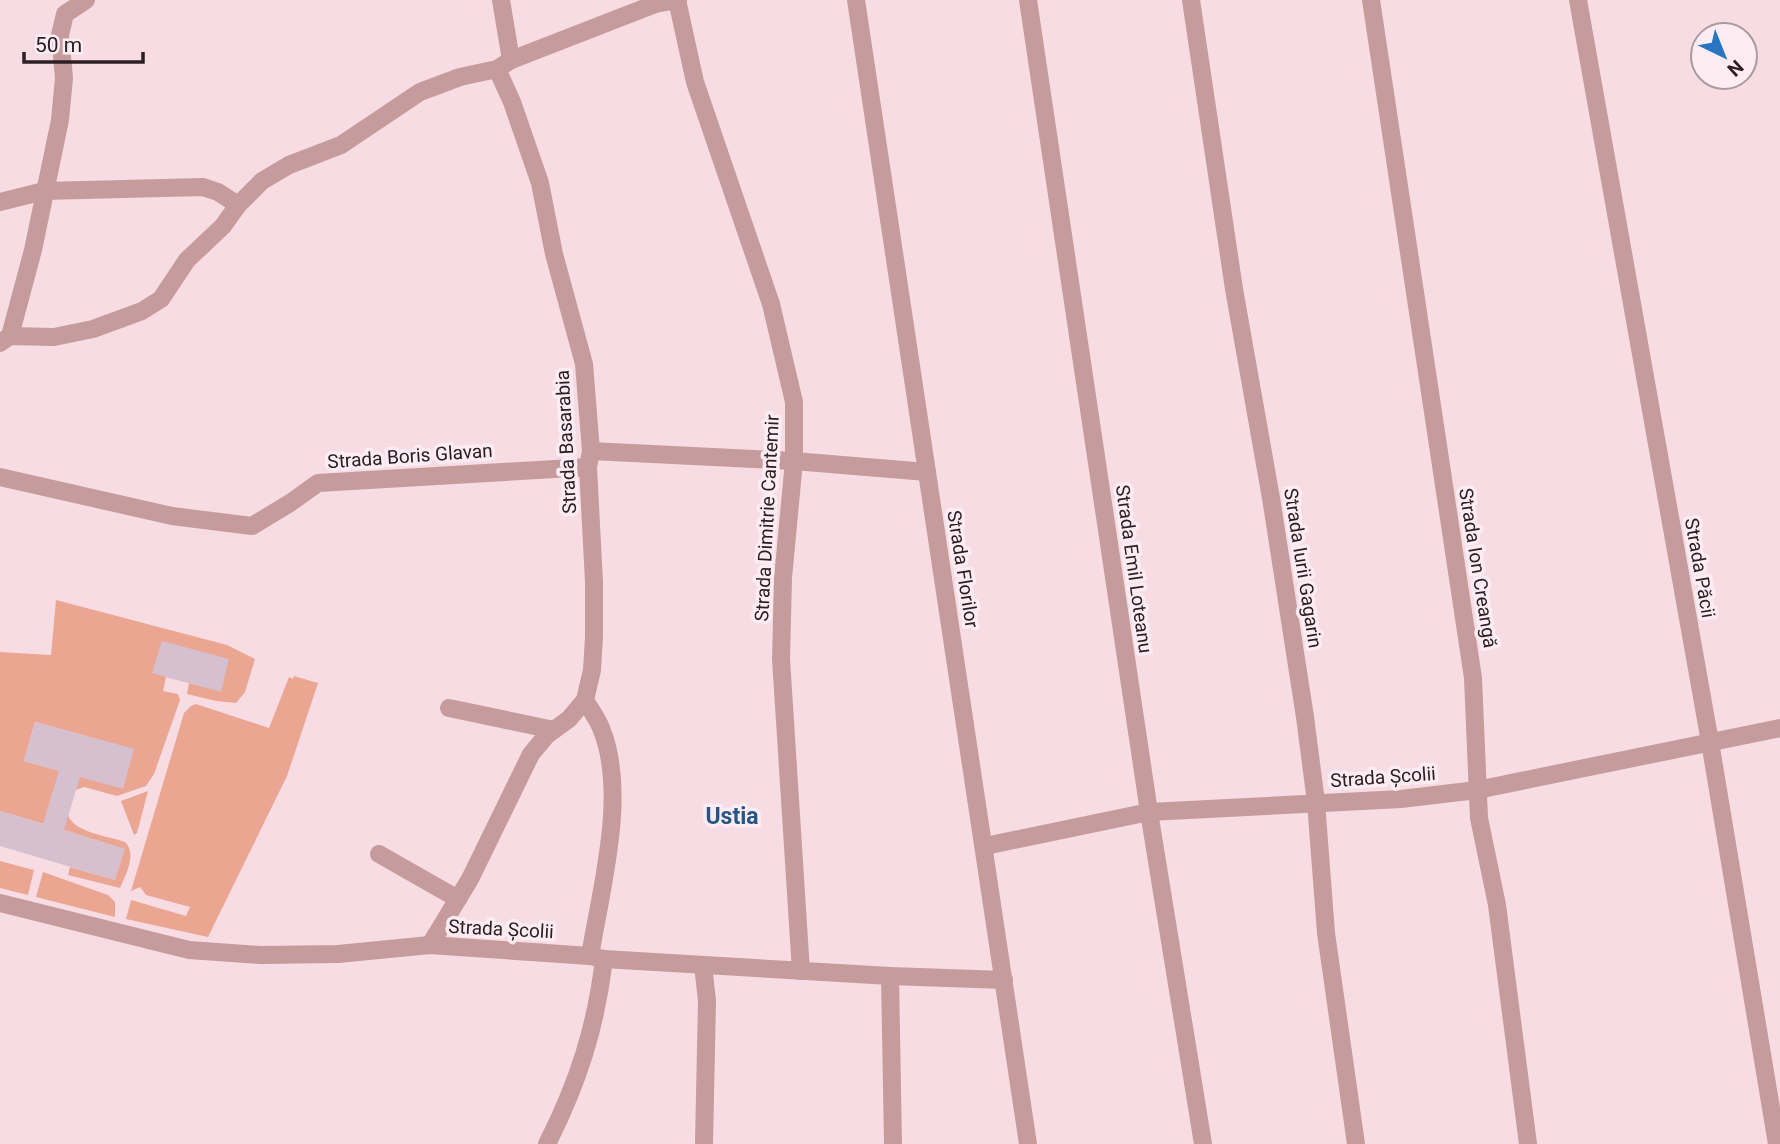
<svg xmlns="http://www.w3.org/2000/svg" width="1780" height="1144" font-family="Roboto,sans-serif">
	<rect width="100%" height="100%" fill="#f7dce4"/>
	<g fill="#eaa690">
		<path d="M 56,600 L 227,645 L 255,659 L 245,692 L 236,703 L 216,701 L 187,694 L 189,683 L 166,677 L 163,691 L 178,694 L 180,700 L 154,774 L 146,786 L 117,796 L 84,787 L 76,790 L 74,775 L 123,788 L 133,749 L 35,722 L 24,761 L 64,772 C 51,789 48,805 47,825 L 0,811 L 0,652 L 51,655 Z"/>
		<path d="M 294,676 L 318,683 L 287,776 L 208,937 L 126,919 L 131,900 L 186,916 L 190,907 L 146,895 L 140,887 L 131,891 L 184,713 L 191,706 L 196,704 L 269,728 L 289,677 L 293,679 Z"/>
		<path d="M 148,791 L 137,833 L 134,835 L 121,801 Z"/>
		<path d="M 68,815 C 74,833 109,836 125,842 C 137,853 126,875 120,888 L 68,875 L 70,867 L 115,880 L 124,849 L 58,828 Z"/>
		<path d="M 0,861 L 34,870 L 28,895 L 0,888 Z"/>
		<path d="M 43,872 L 108,895 L 115,902 L 115,917 L 36,897 Z"/>
	</g>
	<g fill="#d5c0cf">
		<path d="M 162,641 L 229,659 L 221,692 L 152,673 Z"/>
		<path d="M 35,722 L 134,749 L 123,789 L 80,777 L 64,830 L 125,849 L 115,880 L 0,846 L 0,811 L 43,824 L 59,771 L 24,761 Z"/>
	</g>
	<g fill="none" stroke-linecap="round" stroke-linejoin="round">
		<g stroke="#c69b9b" stroke-width="18">
			<path d="M 501,0 L 511,60"/>
			<path d="M 677,0 L 695,82 L 771,304 L 794,402 L 794,461 L 783,578 L 781,659 L 801,971"/>
			<path d="M 856,0 C 913,381 973,762 1028,1144"/>
			<path d="M 1028,0 L 1149,812 L 1203,1144"/>
			<path d="M 1191,0 L 1234,289 L 1271,498 L 1305,717 L 1316,802 L 1326,933 L 1356,1144"/>
			<path d="M 1371,0 L 1473,678 L 1479,818 L 1497,905 L 1528,1144"/>
			<path d="M 1578,0 L 1710,742 L 1777,1144"/>
			<path d="M 0,202 L 44,191 L 203,187 L 218,192 L 238,205"/>
			<path d="M 10,336 L 33,250 L 60,120 L 64,78 L 60,35 L 65,14 L 86,0"/>
			<path d="M 0,343 L 10,336 L 54,337 L 93,329 L 142,311 L 161,299 L 187,260 L 223,226 L 238,205 L 262,181 L 289,165 L 341,145 L 420,92 L 460,77 L 497,69 L 511,60 L 655,4 L 678,0"/>
			<path d="M 591,451 L 794,461 L 927,472"/>
			<path d="M 0,477 L 172,516 L 252,526 L 290,503 L 318,483 L 588,467"/>
			<path d="M 585,700 C 590,709 597,718 601,728 C 628,793 601,888 590,956"/>
			<path d="M 449,708 L 554,730"/>
			<path d="M 985,846 L 1149,812 L 1401,799 L 1477,790 L 1780,728"/>
			<path d="M 379,854 L 458,899"/>
			<path d="M 0,903 L 189,950 L 260,955 L 338,954 L 430,945 L 590,956 L 604,959 L 890,976 L 1004,980"/>
			<path d="M 430,945 L 470,879 L 531,754 L 547,735 L 569,719 L 585,700 L 592,670 L 594,637 L 594,582 L 588,467 L 591,451 L 584,364 L 554,254 L 540,183 L 512,102 L 497,69"/>
			<path d="M 703,965 L 707,1001 L 704,1144"/>
			<path d="M 890,976 L 893,1144"/>
			<path d="M 547,1144 C 578,1083 596,1027 604,959"/>
		</g>
	</g>
	<g text-anchor="middle" dominant-baseline="central" stroke-width="7" stroke-linejoin="round" paint-order="stroke">
		<g font-size="19" fill="#2a2023" stroke="#fdedf2">
			<text transform="translate(566 442) rotate(-93)">Strada Basarabia</text>
			<text transform="translate(410 456) rotate(-4)">Strada Boris Glavan</text>
			<text transform="translate(767 518) rotate(-87)">Strada Dimitrie Cantemir</text>
			<text transform="translate(1303 568) rotate(81)">Strada Iurii Gagarin</text>
			<text transform="translate(1478 568) rotate(81)">Strada Ion Creangă</text>
			<text transform="translate(1700 568) rotate(80)">Strada Păcii</text>
			<text transform="translate(963 569) rotate(81)">Strada Florilor</text>
			<text transform="translate(1134 569) rotate(82)">Strada Emil Loteanu</text>
			<text transform="translate(1383 777) rotate(-4)">Strada Școlii</text>
			<text transform="translate(501 929) rotate(3)">Strada Școlii</text>
		</g>
		<g font-size="23" font-weight="bold" fill="#245689" stroke="#fdedf2">
			<text x="732" y="816">Ustia</text>
		</g>
	</g>
	<g transform="translate(1724 56) rotate(137)"><circle r="33" fill="#fdedf2" stroke="#a99b9f" stroke-width="2"/>
	<path d="M0-5L12 26L0 18L-12 26Z" fill="#2576c5"/>
	<text y="-10" font-size="19" font-weight="bold" text-anchor="middle" fill="#2a2023">N</text>
	</g>
	<path d="M24 52v10h119v-10" fill="none" stroke="#2a2023" stroke-width="3.5"/>
	<text x="35" y="52" font-size="21" fill="#2a2023" stroke="#fdedf2" stroke-width="5" paint-order="stroke">50 m</text>
</svg>
